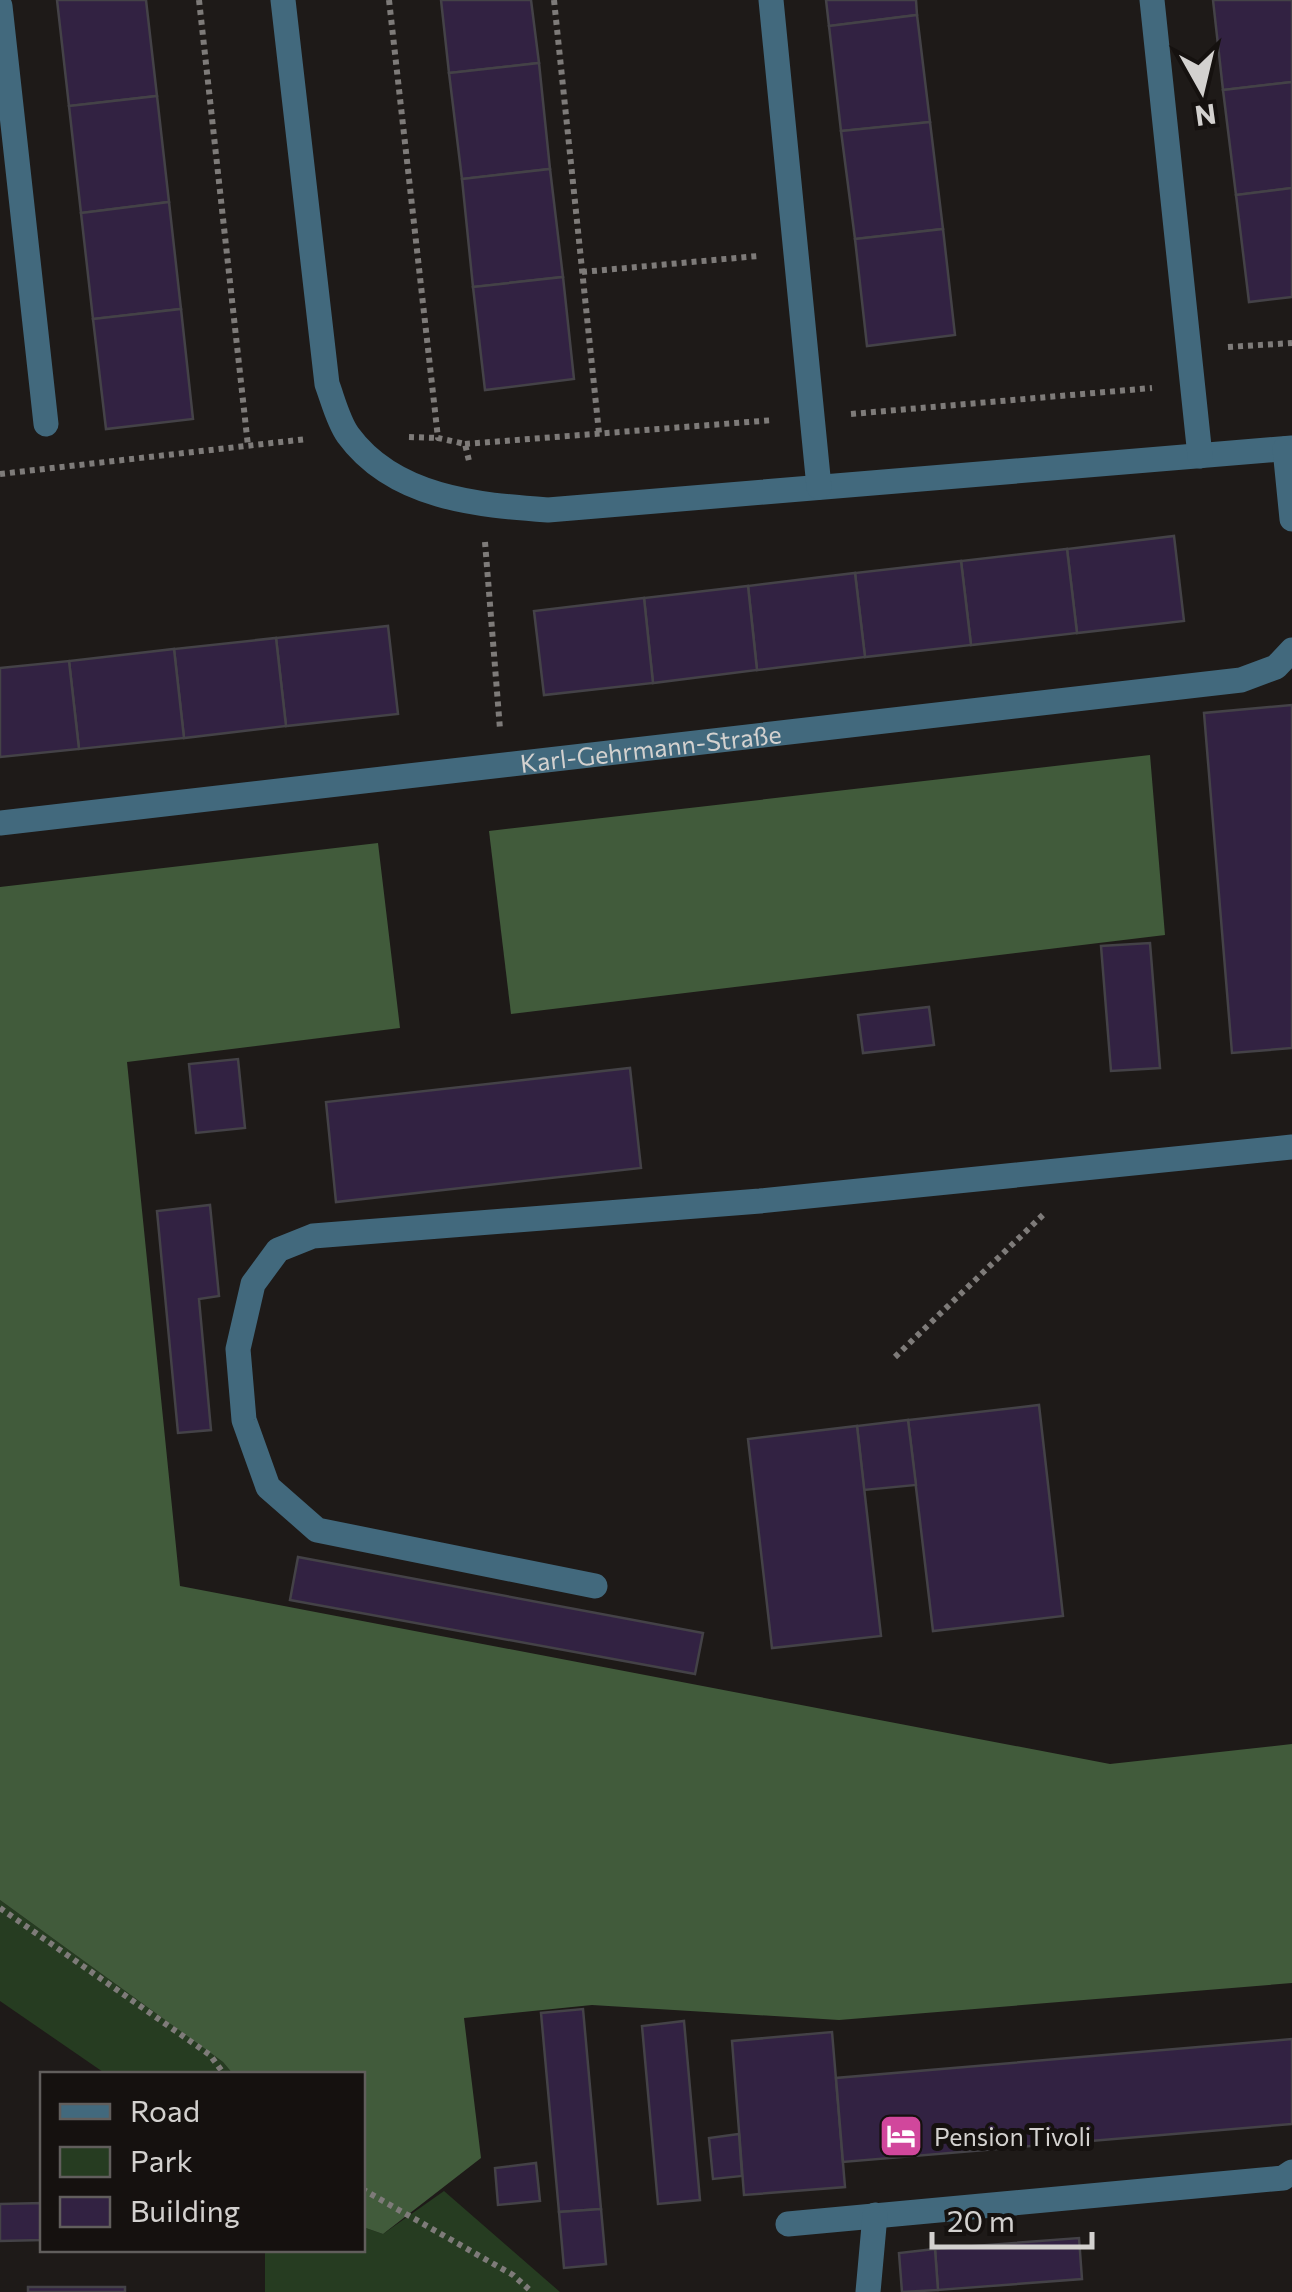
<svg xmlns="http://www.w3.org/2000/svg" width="1292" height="2292" font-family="Commissioner,sans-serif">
	<rect width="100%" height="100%" fill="#1e1a18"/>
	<g fill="#263c21">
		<path d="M 0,1900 L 223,2062 L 233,2074 L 106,2074 L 0,2001 Z"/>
		<path d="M 444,2191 L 560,2292 L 265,2292 L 265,2250 L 362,2250 L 363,2227 L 383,2234 Z"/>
	</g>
	<g fill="#415b3b">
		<path d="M 1150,755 L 1165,935 L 511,1014 L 489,831 Z"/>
		<path d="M 378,843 L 400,1028 L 127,1062 L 180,1586 L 1110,1764 L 1292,1744 L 1292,1983 L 839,2020 L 592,2005 L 464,2018 L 481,2158 L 383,2234 L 363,2227 L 362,2074 L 233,2074 L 223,2062 L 0,1900 L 0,887 Z"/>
	</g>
	<g fill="#322242" stroke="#444247" stroke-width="2.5">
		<path d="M 57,0 L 146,0 L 157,96 L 69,106 Z"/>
		<path d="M 441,0 L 531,0 L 539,63 L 449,73 Z"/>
		<path d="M 826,0 L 916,0 L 917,15 L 829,26 Z"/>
		<path d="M 1213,0 L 1292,0 L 1292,82 L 1223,90 Z"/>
		<path d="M 917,15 L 930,122 L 841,131 L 829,26 Z"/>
		<path d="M 539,63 L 550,169 L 462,179 L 449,73 Z"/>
		<path d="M 1292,82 L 1292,188 L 1236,195 L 1223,90 Z"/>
		<path d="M 157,96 L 169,202 L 81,213 L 69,106 Z"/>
		<path d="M 930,122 L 943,229 L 855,239 L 841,131 Z"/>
		<path d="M 550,169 L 563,277 L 473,287 L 462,179 Z"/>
		<path d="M 1292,188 L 1292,297 L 1249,302 L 1236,195 Z"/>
		<path d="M 169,202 L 181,309 L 93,319 L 81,213 Z"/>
		<path d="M 943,229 L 955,335 L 867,346 L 855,239 Z"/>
		<path d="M 563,277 L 574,379 L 485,390 L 473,287 Z"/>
		<path d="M 181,309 L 193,419 L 106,429 L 93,319 Z"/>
		<path d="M 1174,536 L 1184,621 L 1077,633 L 1067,549 Z"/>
		<path d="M 1067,549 L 1077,633 L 971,645 L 961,561 Z"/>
		<path d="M 961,561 L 971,645 L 865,657 L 855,573 Z"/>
		<path d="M 855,573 L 865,657 L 757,670 L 748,586 Z"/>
		<path d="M 748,586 L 757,670 L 653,683 L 644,598 Z"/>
		<path d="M 644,598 L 653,683 L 544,695 L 534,611 Z"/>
		<path d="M 388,626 L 398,714 L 286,726 L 276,638 Z"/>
		<path d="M 276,638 L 286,726 L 184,738 L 174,649 Z"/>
		<path d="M 174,649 L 184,738 L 79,749 L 69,661 Z"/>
		<path d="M 69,661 L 79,749 L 0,757 L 0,668 Z"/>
		<path d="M 1292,705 L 1292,1048 L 1232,1053 L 1204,713 Z"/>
		<path d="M 1150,943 L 1160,1068 L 1111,1071 L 1101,946 Z"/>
		<path d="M 929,1007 L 934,1045 L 863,1053 L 858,1015 Z"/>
		<path d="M 238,1059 L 245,1128 L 196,1133 L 189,1064 Z"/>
		<path d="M 630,1068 L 641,1168 L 336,1202 L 326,1102 Z"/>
		<path d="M 210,1205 L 219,1296 L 199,1299 L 211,1430 L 178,1433 L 157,1211 Z"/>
		<path d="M 1039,1405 L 1063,1616 L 933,1631 L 908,1420 Z"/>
		<path d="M 908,1420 L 916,1485 L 864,1490 L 857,1426 Z"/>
		<path d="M 857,1426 L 881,1636 L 772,1648 L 748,1439 Z"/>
		<path d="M 298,1557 L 703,1633 L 695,1674 L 290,1600 Z"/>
		<path d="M 583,2009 L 601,2209 L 559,2212 L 541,2013 Z"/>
		<path d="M 684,2021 L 700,2200 L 658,2204 L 642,2026 Z"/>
		<path d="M 832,2032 L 845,2187 L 744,2195 L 732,2041 Z"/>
		<path d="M 1292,2039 L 1292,2124 L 843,2162 L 836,2078 Z"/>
		<path d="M 739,2134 L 742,2176 L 713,2179 L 709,2138 Z"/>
		<path d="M 536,2163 L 540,2201 L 498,2205 L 495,2168 Z"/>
		<path d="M 42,2203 L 42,2240 L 0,2241 L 0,2204 Z"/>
		<path d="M 601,2209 L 606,2264 L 564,2268 L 559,2212 Z"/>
		<path d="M 1079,2238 L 1082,2279 L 938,2290 L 935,2249 Z"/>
		<path d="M 935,2249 L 938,2290 L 902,2292 L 899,2253 Z"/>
		<rect x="28" y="2287" width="97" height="5"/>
	</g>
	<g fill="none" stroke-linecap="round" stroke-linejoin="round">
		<g stroke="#7e7b79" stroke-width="6" stroke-dasharray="5 5" stroke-linecap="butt">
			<path d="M 199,0 L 248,446"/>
			<path d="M 389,0 L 438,438 L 465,444 L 469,461"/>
			<path d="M 554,0 L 599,433"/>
			<path d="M 582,272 L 758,256"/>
			<path d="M 1228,347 L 1292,343"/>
			<path d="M 851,414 L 1152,388"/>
			<path d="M 409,437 L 438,438"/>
			<path d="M 465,444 L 774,420"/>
			<path d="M 0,474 L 307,439"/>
			<path d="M 485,542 L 500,729"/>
			<path d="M 895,1357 L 1046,1212"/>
			<path d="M 0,1908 L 210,2055 L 224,2074"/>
			<path d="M 362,2189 L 513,2275 L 532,2292"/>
		</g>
		<g stroke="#42697d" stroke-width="25">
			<path d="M 283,0 L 327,384 C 333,400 338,421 348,435 C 394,498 477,505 548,510 L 1292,448"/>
			<path d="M 771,0 L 819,487"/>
			<path d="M 1152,0 L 1200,456"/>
			<path d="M 0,6 L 46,424"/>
			<path d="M 1285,449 L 1292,519"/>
			<path id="s1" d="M 0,823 L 1241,680 L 1276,667 L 1292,650"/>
			<path d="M 595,1586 L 317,1530 L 268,1487 L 244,1420 L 238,1349 L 253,1284 L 278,1250 L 313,1236 L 760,1201 L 1292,1147"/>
			<path d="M 788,2224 L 1283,2178 L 1292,2172"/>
			<path d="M 868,2292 L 875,2215"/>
		</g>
	</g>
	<defs>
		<symbol id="hotel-square" viewBox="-11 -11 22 22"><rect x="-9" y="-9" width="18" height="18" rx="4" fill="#d1479c" stroke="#15110f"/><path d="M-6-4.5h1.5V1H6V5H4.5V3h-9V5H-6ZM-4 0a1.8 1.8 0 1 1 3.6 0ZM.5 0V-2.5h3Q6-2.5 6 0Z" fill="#fff"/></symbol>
	</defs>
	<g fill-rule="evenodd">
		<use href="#hotel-square" x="876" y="2111" width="50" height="50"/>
	</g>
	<g text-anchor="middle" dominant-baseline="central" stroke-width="10" stroke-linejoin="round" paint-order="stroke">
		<g font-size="25" fill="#d3d1cf" stroke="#15110f">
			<text stroke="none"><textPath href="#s1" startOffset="655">Karl-Gehrmann-Straße</textPath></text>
		</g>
		<g font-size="25" fill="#d3d1cf" stroke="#15110f" text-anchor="start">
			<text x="934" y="2136">Pension Tivoli</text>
		</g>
	</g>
	<rect x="40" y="2072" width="325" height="180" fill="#15110f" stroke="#615e5c" stroke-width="2.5"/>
	<rect x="60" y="2104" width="50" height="15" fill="#42697d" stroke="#615e5c" stroke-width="2.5"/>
	<text x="130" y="2122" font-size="30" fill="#d3d1cf">Road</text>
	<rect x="60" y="2147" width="50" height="30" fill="#263c21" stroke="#615e5c" stroke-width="2.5"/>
	<text x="130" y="2172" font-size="30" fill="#d3d1cf">Park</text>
	<rect x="60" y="2197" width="50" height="30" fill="#322242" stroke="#615e5c" stroke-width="2.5"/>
	<text x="130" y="2222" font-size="30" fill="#d3d1cf">Building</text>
	<g transform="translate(1202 90) rotate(172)" stroke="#15110f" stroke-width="8" paint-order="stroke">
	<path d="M0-8L18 38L0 25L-18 38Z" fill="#d3d1cf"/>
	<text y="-15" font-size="28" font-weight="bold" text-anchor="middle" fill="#d3d1cf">N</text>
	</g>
	<path d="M932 2232v15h160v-15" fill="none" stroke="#d3d1cf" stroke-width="5"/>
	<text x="947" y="2232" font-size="30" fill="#d3d1cf" stroke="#15110f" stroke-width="8" paint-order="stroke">20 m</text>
</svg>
